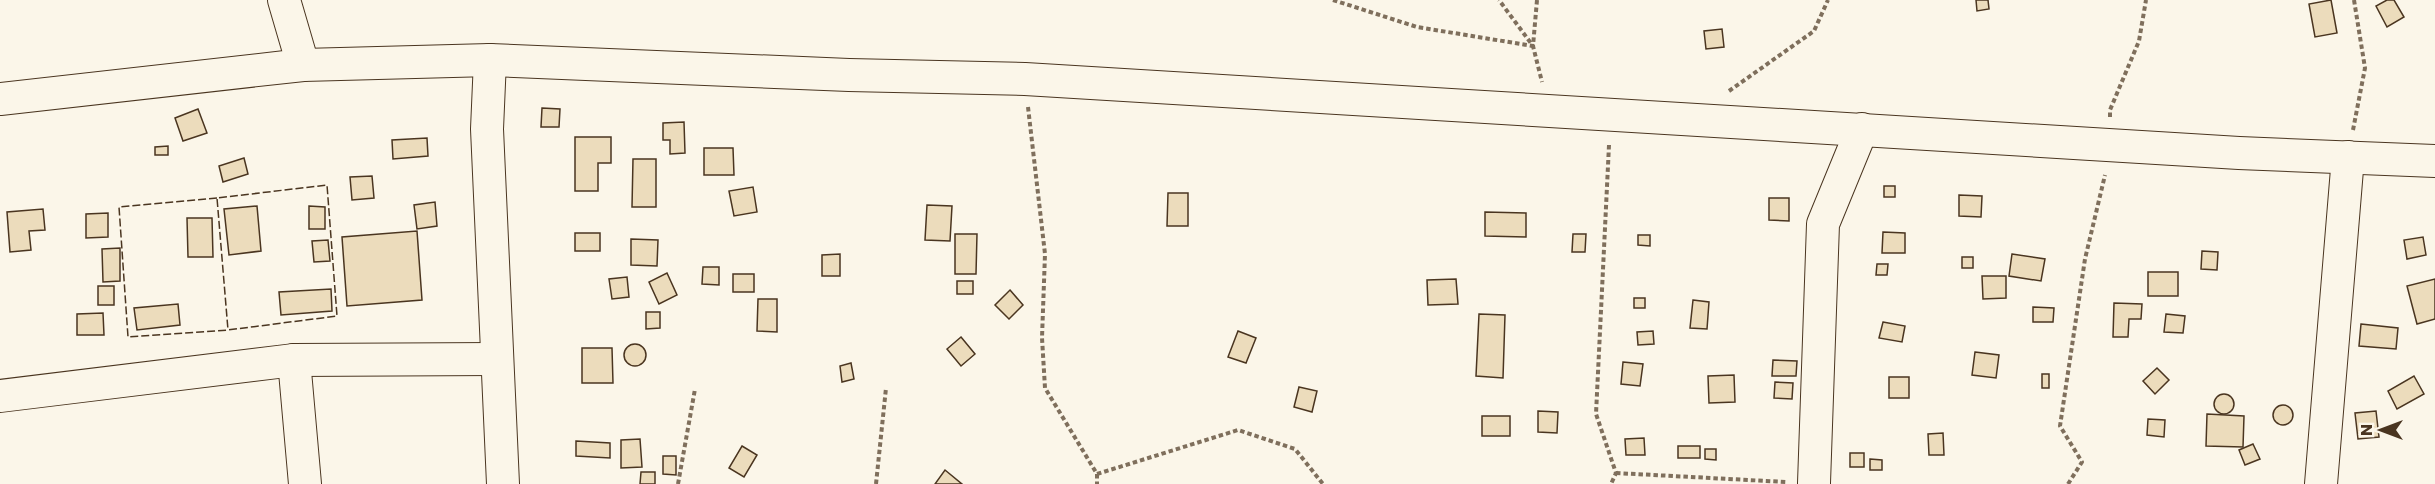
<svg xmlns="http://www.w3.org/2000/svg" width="2435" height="484" font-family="Poppins,sans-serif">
	<rect width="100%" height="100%" fill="#fbf6e9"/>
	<g fill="#ecdcbc" stroke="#4a3520" stroke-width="1.5">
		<path d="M 1976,0 L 1988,0 L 1989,9 L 1977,11 Z"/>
		<path d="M 2331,0 L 2337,33 L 2315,37 L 2309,4 Z"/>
		<path d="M 2387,0 L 2394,0 L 2404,17 L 2387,27 L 2376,6 Z"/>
		<path d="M 1722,29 L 1724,47 L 1706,49 L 1704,31 Z"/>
		<path d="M 542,108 L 560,109 L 559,127 L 541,127 Z"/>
		<path d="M 198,109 L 207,133 L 183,141 L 175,118 Z"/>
		<path d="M 684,122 L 685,153 L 670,154 L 670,140 L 663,140 L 663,123 Z"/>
		<path d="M 575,137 L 611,137 L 611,163 L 598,163 L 598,191 L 575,191 Z"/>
		<path d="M 427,138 L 428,156 L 393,159 L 392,140 Z"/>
		<path d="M 168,146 L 168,155 L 155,155 L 155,147 Z"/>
		<path d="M 704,148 L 733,148 L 734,175 L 704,175 Z"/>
		<path d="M 244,158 L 248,174 L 223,182 L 219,166 Z"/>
		<path d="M 633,159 L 656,159 L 656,207 L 632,207 Z"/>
		<path d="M 372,176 L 374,198 L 352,200 L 350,177 Z"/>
		<rect x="1884" y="186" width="11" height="11"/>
		<path d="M 753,187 L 757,212 L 734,216 L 729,191 Z"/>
		<path d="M 1168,193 L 1188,193 L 1188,226 L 1167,226 Z"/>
		<path d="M 1959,195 L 1982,196 L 1981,217 L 1959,216 Z"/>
		<path d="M 1769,198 L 1789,198 L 1789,221 L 1769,220 Z"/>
		<path d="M 435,202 L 437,226 L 417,229 L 414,205 Z"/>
		<path d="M 927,205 L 952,206 L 950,241 L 925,240 Z"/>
		<path d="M 257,206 L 261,251 L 229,255 L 224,209 Z"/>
		<path d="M 309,206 L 325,207 L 325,229 L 309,229 Z"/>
		<path d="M 43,209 L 45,230 L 29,231 L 31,250 L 10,252 L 7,212 Z"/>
		<path d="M 1485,212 L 1526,213 L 1526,237 L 1485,236 Z"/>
		<path d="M 108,213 L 108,237 L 86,238 L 86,214 Z"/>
		<path d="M 187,218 L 212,218 L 213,257 L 188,257 Z"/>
		<path d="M 417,231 L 422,300 L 347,306 L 342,237 Z"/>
		<path d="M 1883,232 L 1905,233 L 1905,253 L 1882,253 Z"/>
		<rect x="575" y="233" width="25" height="18"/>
		<path d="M 955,234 L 977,234 L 976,274 L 955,274 Z"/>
		<path d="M 1573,234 L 1586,234 L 1585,252 L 1572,252 Z"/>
		<path d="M 1638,235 L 1650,235 L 1650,246 L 1638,245 Z"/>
		<path d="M 2423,237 L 2426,255 L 2407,259 L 2404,240 Z"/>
		<path d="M 631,239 L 658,240 L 657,266 L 631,265 Z"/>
		<path d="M 328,240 L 330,261 L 314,262 L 312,241 Z"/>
		<path d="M 120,248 L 120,281 L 103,282 L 102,249 Z"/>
		<path d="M 2202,251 L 2218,252 L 2217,270 L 2201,269 Z"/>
		<path d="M 840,254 L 840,276 L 822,276 L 822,255 Z"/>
		<path d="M 2012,254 L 2045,259 L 2041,281 L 2009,276 Z"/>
		<rect x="1962" y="257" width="11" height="11"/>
		<path d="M 1877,264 L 1888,264 L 1887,275 L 1876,275 Z"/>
		<path d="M 703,267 L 719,267 L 719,285 L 702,284 Z"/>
		<rect x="2148" y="272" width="30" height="24"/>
		<path d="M 667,273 L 677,295 L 659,304 L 649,282 Z"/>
		<rect x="733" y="274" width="21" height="18"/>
		<path d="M 1982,276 L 2006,276 L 2006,298 L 1983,299 Z"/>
		<path d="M 627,277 L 629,297 L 612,299 L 609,279 Z"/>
		<path d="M 1456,279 L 1458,304 L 1428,305 L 1427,280 Z"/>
		<path d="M 2435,279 L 2435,319 L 2417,324 L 2407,286 Z"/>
		<rect x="957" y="281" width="16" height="13"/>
		<rect x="98" y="286" width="16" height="19"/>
		<path d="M 331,289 L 332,311 L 281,315 L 279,292 Z"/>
		<path d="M 1010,290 L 1023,305 L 1009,319 L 995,305 Z"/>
		<rect x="1634" y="298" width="11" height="10"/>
		<path d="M 758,299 L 777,299 L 777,332 L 757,331 Z"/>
		<path d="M 1693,300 L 1709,302 L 1707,329 L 1690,328 Z"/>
		<path d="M 2114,303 L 2142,304 L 2141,319 L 2129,319 L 2128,337 L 2113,337 Z"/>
		<path d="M 178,304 L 180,325 L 137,330 L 134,308 Z"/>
		<path d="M 2033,307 L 2054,308 L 2053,322 L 2033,322 Z"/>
		<path d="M 646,312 L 660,312 L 660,328 L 646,329 Z"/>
		<path d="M 103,313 L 104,335 L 77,335 L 77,314 Z"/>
		<path d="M 1479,314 L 1505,315 L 1503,378 L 1476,376 Z"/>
		<path d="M 2166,314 L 2185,316 L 2183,333 L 2164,332 Z"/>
		<path d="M 1883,322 L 1905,326 L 1902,342 L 1879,338 Z"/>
		<path d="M 2361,324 L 2398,328 L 2396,349 L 2359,346 Z"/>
		<path d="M 1238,331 L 1256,338 L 1246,363 L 1228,357 Z"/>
		<path d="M 1653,331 L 1654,344 L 1638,345 L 1637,332 Z"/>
		<path d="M 961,337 L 975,354 L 961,366 L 947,349 Z"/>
		<circle cx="635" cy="355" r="11"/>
		<path d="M 582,348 L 612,348 L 613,383 L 582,383 Z"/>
		<path d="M 1975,352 L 1999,355 L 1996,378 L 1972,375 Z"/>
		<path d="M 1773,360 L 1797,361 L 1796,376 L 1772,376 Z"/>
		<path d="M 1623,362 L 1643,364 L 1640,386 L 1621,384 Z"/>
		<path d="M 851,363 L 854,379 L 842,382 L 840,366 Z"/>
		<path d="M 2157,368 L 2169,380 L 2155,394 L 2143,381 Z"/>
		<rect x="2042" y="374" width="7" height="14"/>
		<path d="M 1734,375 L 1735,402 L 1709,403 L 1708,376 Z"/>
		<path d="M 2414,376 L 2424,394 L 2397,409 L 2388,391 Z"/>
		<rect x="1889" y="377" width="20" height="21"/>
		<path d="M 1775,382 L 1793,383 L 1792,399 L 1774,398 Z"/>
		<path d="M 1299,387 L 1317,391 L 1312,412 L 1294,407 Z"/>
		<circle cx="2224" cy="404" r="10"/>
		<circle cx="2283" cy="415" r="10"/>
		<path d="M 1538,411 L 1558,412 L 1557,433 L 1538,432 Z"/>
		<path d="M 2376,411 L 2379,437 L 2358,439 L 2355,413 Z"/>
		<path d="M 2207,414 L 2244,416 L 2243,447 L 2206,446 Z"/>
		<rect x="1482" y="416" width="28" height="20"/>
		<path d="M 2148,419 L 2165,420 L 2164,437 L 2147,435 Z"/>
		<path d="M 1943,433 L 1944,455 L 1929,455 L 1928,434 Z"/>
		<path d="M 1644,438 L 1645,455 L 1626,455 L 1625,439 Z"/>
		<path d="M 640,439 L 642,467 L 621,468 L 621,440 Z"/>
		<path d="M 576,441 L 610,443 L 610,458 L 576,456 Z"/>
		<path d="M 2253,444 L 2260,459 L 2245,465 L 2239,450 Z"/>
		<path d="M 742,446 L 757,455 L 744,477 L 729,468 Z"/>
		<rect x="1678" y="446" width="22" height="12"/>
		<path d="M 1705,449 L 1716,449 L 1716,460 L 1705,459 Z"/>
		<rect x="1850" y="453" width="14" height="14"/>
		<path d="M 663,456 L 676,456 L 676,475 L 663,474 Z"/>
		<path d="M 1870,459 L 1882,460 L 1882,470 L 1870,470 Z"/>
		<path d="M 945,470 L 962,484 L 935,484 Z"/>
		<path d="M 641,472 L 655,472 L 655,484 L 640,484 Z"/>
	</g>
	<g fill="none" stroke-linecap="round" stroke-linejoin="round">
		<defs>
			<g id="minor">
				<path d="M 284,0 L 303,65"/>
				<path d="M 490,60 L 487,129 L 503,484"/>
				<path d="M 0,99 L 303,65 L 490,60 L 849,75 L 1025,79 L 2239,153 L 2435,161"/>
				<path d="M 294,360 L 305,484"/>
				<path d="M 0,396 L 294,360 L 496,359"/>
				<path d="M 1814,483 L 1823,224 L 1862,129"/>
				<path d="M 2321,484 L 2348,157"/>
			</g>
		</defs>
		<use href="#minor" stroke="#4a3520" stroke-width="34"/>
		<g stroke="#7f6f5c" stroke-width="4" stroke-dasharray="4.5 3" stroke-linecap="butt">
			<path d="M 1333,0 L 1417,27 L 1533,46 L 1499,0"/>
			<path d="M 1537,0 L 1533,46 L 1542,82"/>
			<path d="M 1729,91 L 1814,31 L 1828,0"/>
			<path d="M 1028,107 L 1045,254 L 1042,338 L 1045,388 L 1097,474 L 1097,484"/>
			<path d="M 2110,117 L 2110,110 L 2139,41 L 2146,0"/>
			<path d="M 2353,130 L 2365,68 L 2354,0"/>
			<path d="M 1609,145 L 1596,414 L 1616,473 L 1611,484"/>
			<path d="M 1616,473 L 1786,482"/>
			<path d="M 1097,474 L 1238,430 L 1295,449 L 1323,484"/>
			<path d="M 678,484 L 695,389"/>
			<path d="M 876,484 L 886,388"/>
			<path d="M 2068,484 L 2082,462 L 2060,426 L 2085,259 L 2105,175"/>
		</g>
		<use href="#minor" stroke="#fbf6e9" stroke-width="32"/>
		<path stroke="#4a3520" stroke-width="1.5" stroke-dasharray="8 3" stroke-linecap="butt" d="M 217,198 L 119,207 L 128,337 L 228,330 L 337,316 L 327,185 L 217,198 L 228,330"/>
	</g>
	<g transform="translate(2381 430) rotate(270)" stroke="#fbf6e9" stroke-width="4.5" paint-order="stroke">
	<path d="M0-4.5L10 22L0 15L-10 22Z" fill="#4a3520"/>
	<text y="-9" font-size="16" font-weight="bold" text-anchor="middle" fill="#4a3520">N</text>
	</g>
</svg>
